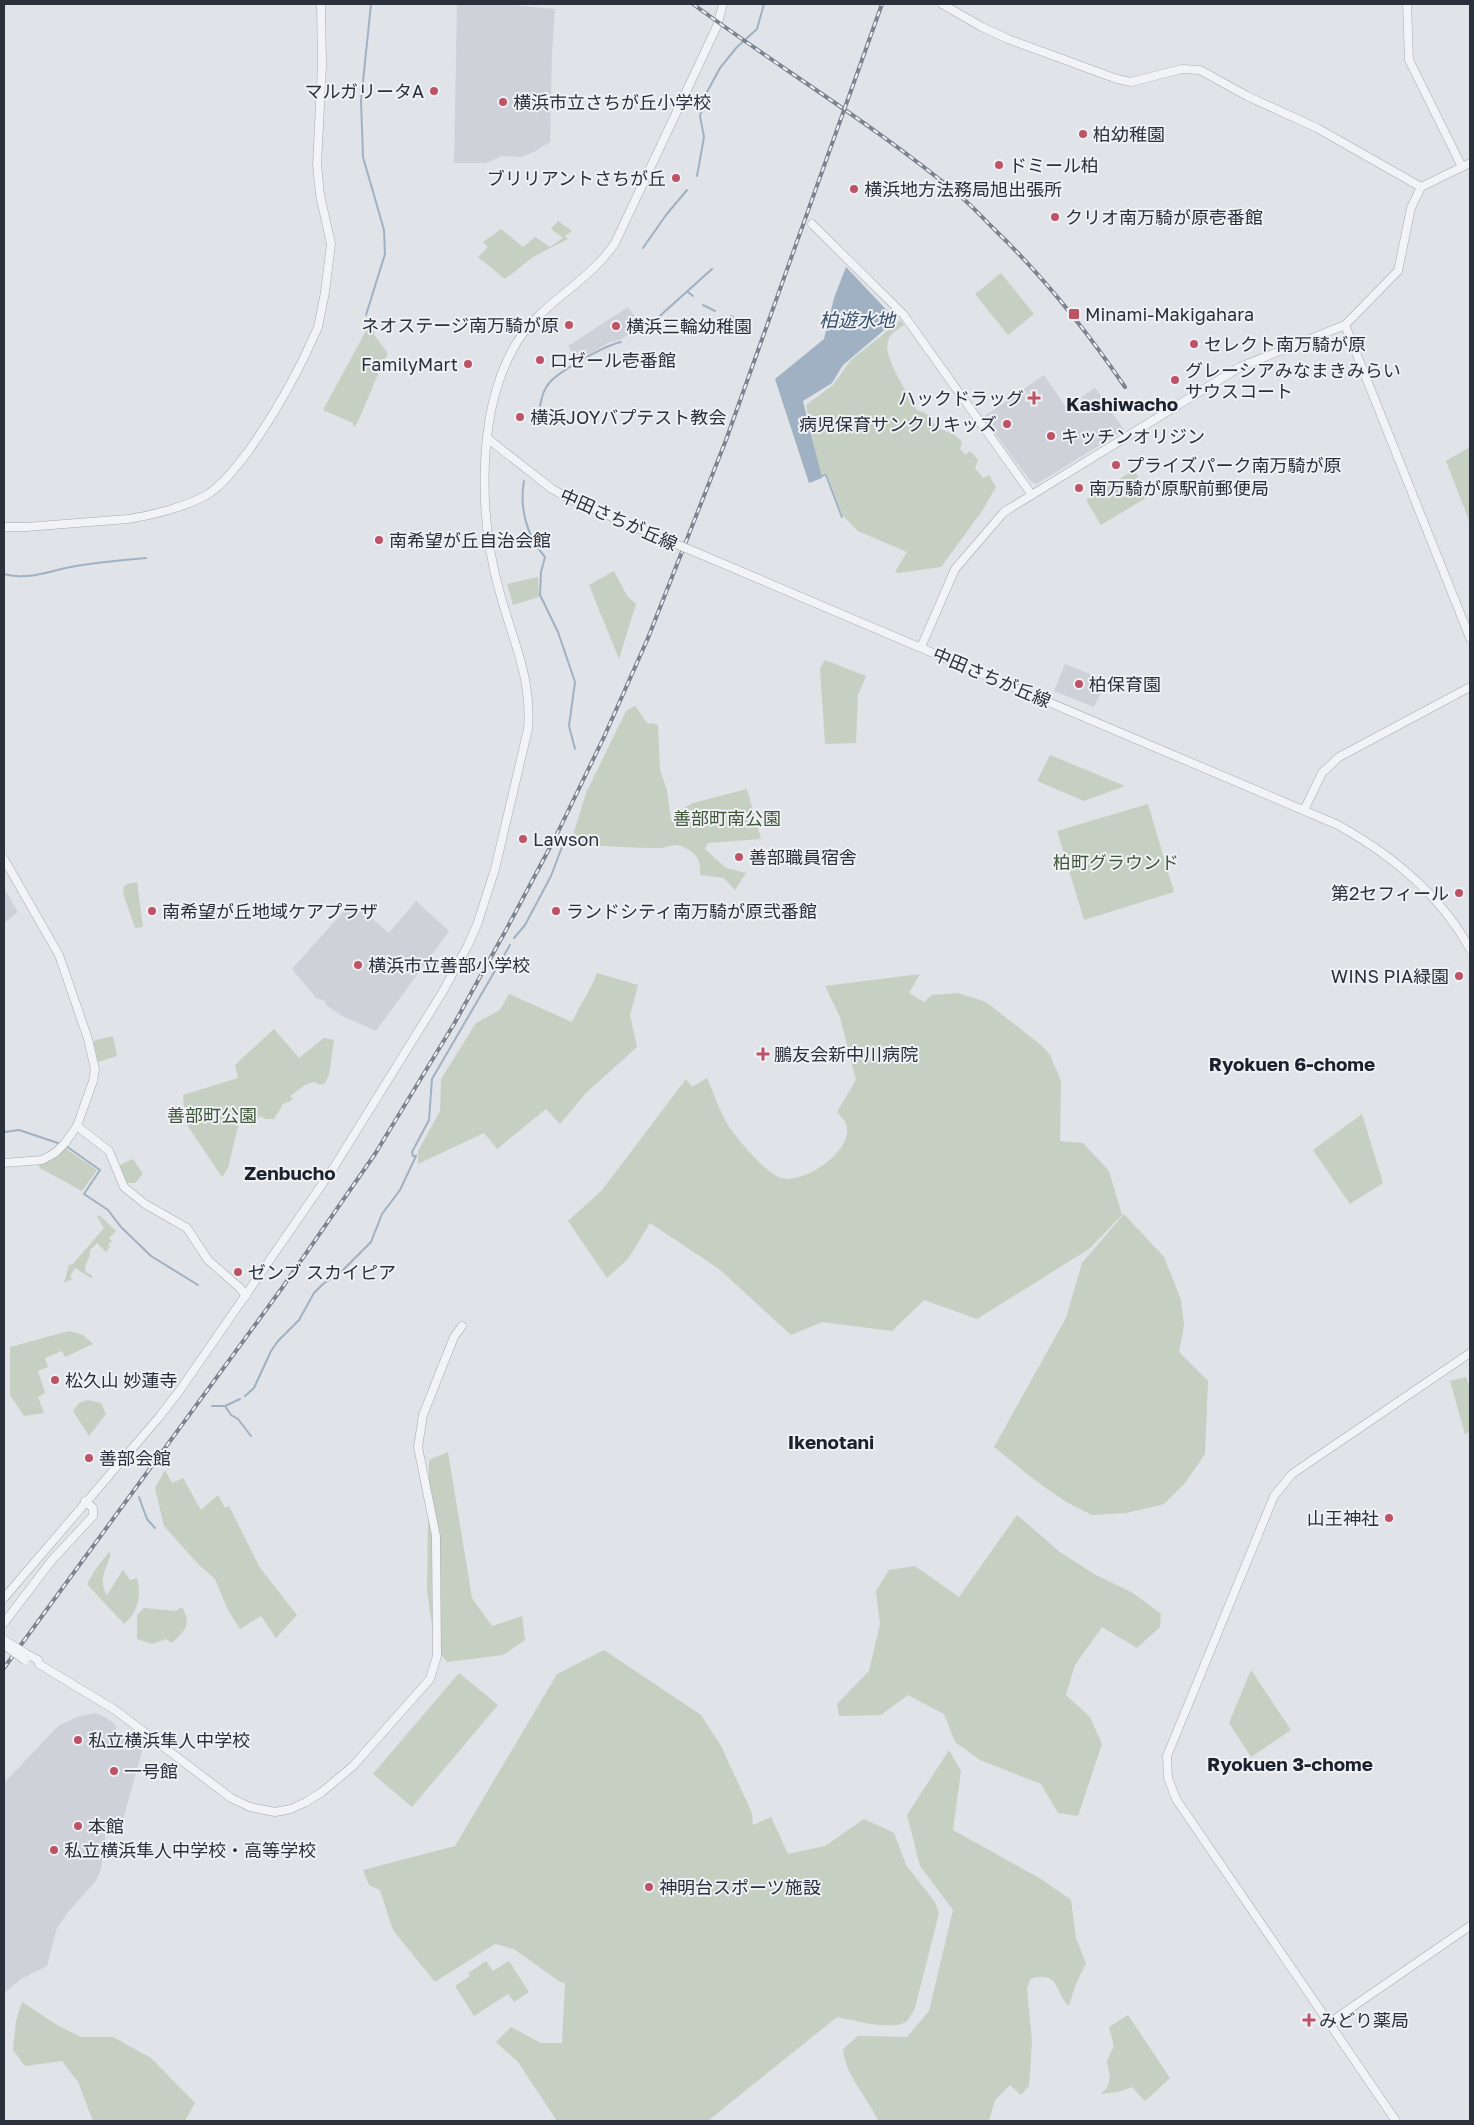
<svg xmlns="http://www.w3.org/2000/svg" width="1474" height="2125" font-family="'Golos Text','Noto Sans JP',sans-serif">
	<rect width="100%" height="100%" fill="#e0e3e7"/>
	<g fill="#ced2d8">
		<path d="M 457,4 L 500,4 L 555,9 L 552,54 L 550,142 L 536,151 L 521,157 L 502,156 L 486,163 L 454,163 Z"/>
		<path d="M 628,307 L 642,326 L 620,340 L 608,343 L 578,361 L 568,346 Z"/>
		<path d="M 1044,375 L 1066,407 L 1095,388 L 1124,430 L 1037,484 L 1031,482 L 983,417 Z"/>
		<path d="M 1065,664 L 1107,681 L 1094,707 L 1054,691 Z"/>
		<path d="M 4,888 L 18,912 L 4,923 Z"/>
		<path d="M 416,901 L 449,931 L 376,1031 L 342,1016 L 326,1005 L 325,1001 L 316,998 L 292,969 L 351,903 L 354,903 L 389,933 Z"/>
		<path d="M 95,1713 L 105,1717 L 115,1724 L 117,1733 L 121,1736 L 130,1738 L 139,1735 L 145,1741 L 123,1819 L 110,1826 L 106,1830 L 101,1869 L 96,1881 L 68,1912 L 57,1928 L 47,1966 L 21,1979 L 4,1993 L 4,1783 L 58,1726 L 77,1717 Z"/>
	</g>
	<g fill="#c5d0c2">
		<path d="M 558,221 L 572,231 L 565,236 L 568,239 L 533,257 L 505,279 L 478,257 L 488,247 L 483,242 L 501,229 L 523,247 L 535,237 L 550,247 L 563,238 L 551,229 Z"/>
		<path d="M 1001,273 L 1034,314 L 1008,335 L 975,294 Z"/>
		<path d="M 901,320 L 904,325 C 898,329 890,333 888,341 C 882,357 909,395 917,410 C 933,415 928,418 938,427 C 947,434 952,430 962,442 L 960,449 L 966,455 L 970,451 L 978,460 L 975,468 L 983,478 L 989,475 L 996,487 L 982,511 L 941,567 L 899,573 L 895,572 L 907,552 L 858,531 L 843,516 L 827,474 L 820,475 L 806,405 L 833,385 L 851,360 Z"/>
		<path d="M 367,329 L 375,332 L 374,335 L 387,352 L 387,355 C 375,378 367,403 355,427 L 353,426 L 353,423 L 323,410 Z"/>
		<path d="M 1470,447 L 1470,523 L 1446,461 Z"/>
		<path d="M 1134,470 L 1149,496 L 1101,525 L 1086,500 Z"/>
		<path d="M 614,571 L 627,596 L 636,604 L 619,659 L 589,585 Z"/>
		<path d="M 538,577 L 539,597 L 513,605 L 507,584 Z"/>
		<path d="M 825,660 L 866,676 L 858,695 L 856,743 L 825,744 L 820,668 Z"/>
		<path d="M 635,706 C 641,712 642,719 649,724 L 652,723 L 658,725 L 660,770 L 667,790 L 671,820 L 680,810 L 693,803 L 747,789 L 761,839 L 708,843 L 705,849 L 726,868 L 746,873 L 735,890 L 724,878 L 700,875 C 701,859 696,852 681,846 C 673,843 667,848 659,848 C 634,848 610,846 585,845 L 579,841 L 574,832 L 586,793 L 626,711 Z"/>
		<path d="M 1050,755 L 1125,786 L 1084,801 L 1037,781 Z"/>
		<path d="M 1148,804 L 1174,892 L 1084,920 L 1057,831 Z"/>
		<path d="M 137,882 L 143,927 L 135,928 L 123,893 L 124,887 L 127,884 Z"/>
		<path d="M 597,973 L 638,985 L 630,1015 L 637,1047 L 586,1093 L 560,1124 L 546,1109 L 497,1149 L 484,1133 L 418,1164 L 418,1151 L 440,1111 L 441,1079 L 476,1023 L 500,1010 L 509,994 L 572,1022 C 580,1005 590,991 597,973 Z"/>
		<path d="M 920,974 L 909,993 L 924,1002 L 932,995 L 958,993 L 986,1002 L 1041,1045 L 1050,1055 L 1061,1081 L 1060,1141 L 1083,1143 L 1109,1171 L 1122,1215 L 1089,1249 L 977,1319 L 924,1300 L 892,1331 L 822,1322 L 791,1335 L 719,1269 L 650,1223 L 628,1259 L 607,1278 L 568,1221 L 602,1190 L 686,1079 L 692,1087 L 707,1078 C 714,1094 720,1112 729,1127 C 738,1140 766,1173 781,1178 C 803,1185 856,1150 846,1124 C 845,1120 839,1115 837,1112 L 856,1080 L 840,1017 L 825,986 Z"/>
		<path d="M 274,1029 L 299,1058 L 324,1038 L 334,1040 L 329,1075 L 325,1083 L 320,1085 L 314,1082 L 305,1085 L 290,1096 L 293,1100 L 283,1104 L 274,1119 L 266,1119 L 260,1116 L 252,1126 L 245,1121 L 242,1110 L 228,1168 L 222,1177 L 185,1122 L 183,1095 L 238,1078 L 235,1065 Z"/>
		<path d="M 113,1036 L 117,1056 L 98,1062 L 93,1043 L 96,1040 Z"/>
		<path d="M 1362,1114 L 1383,1183 L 1350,1204 L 1313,1150 Z"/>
		<path d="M 65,1148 L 97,1170 L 82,1191 L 40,1168 L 38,1164 L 47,1162 Z"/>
		<path d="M 133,1159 L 143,1174 L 135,1183 L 125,1183 L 120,1165 Z"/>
		<path d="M 1124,1214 L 1164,1257 L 1181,1300 L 1184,1325 L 1179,1352 L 1208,1381 L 1205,1454 L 1185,1483 L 1164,1504 L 1126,1513 L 1092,1515 L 1066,1502 L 1032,1478 L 994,1447 L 1066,1318 L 1082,1263 Z"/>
		<path d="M 99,1215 L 116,1231 L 109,1238 L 112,1241 L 108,1245 L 110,1247 L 106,1252 L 97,1243 L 90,1250 L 90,1255 L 85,1267 L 86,1272 L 93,1276 L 91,1278 L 75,1268 L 70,1277 L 72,1279 L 64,1283 L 69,1265 L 73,1264 L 104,1228 L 97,1217 Z"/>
		<path d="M 69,1331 L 83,1335 L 93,1344 L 65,1357 L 62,1351 L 45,1358 L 48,1367 L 38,1371 L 45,1393 L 38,1397 L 44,1413 L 24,1416 L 10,1395 L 10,1347 Z"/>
		<path d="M 1466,1377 L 1470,1387 L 1470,1431 L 1465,1434 L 1450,1381 Z"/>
		<path d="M 88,1400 L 101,1403 L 106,1414 L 89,1436 L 73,1411 L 79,1403 Z"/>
		<path d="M 448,1452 L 472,1598 L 492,1626 L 522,1616 L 525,1640 L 503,1655 L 447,1662 L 435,1647 L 427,1590 L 429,1460 Z"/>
		<path d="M 165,1470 L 172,1483 L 183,1478 L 201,1510 L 218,1495 L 225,1508 L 229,1506 L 260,1568 L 297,1615 L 276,1638 L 261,1616 L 240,1629 L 228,1610 L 215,1579 L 199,1565 L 164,1526 L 155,1488 Z"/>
		<path d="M 1017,1515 L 1060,1552 L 1094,1574 L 1133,1593 L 1161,1614 L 1160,1627 L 1137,1648 L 1102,1627 L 1075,1665 L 1066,1695 L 1090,1717 L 1102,1744 L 1078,1816 L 1058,1813 L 1041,1784 L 980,1760 L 955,1742 L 944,1714 L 908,1695 L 881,1715 L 839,1716 L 837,1704 L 869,1671 L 880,1624 L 876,1591 L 889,1570 L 915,1566 L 959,1597 Z"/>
		<path d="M 109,1552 L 111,1554 C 106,1568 98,1581 107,1595 L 123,1570 L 130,1580 L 137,1578 C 142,1594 138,1613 124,1624 L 87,1584 L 97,1567 Z"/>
		<path d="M 182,1607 C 192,1625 185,1630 172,1643 L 166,1639 L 152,1644 L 137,1639 L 137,1615 L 144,1608 L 176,1611 Z"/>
		<path d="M 604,1650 L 701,1715 L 721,1746 L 752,1813 L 753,1825 L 771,1817 L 788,1854 L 825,1846 L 864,1819 L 894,1833 L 906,1865 L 935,1902 L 939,1913 L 915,2008 C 913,2011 910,2018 907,2021 C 893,2032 854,2020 837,2017 L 709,2120 L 557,2121 L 518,2062 L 496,2042 L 511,2027 L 541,2043 L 562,2043 L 565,1983 L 560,1982 L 514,1949 L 495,1944 L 435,1982 L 393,1930 L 380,1890 L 369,1885 L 363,1870 L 455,1846 L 557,1674 Z"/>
		<path d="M 1251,1670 L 1291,1730 L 1251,1757 L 1229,1723 Z"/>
		<path d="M 459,1673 L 498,1705 L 412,1807 L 373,1774 Z"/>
		<path d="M 949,1750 L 961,1771 L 953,1830 L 1041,1879 L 1071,1900 L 1076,1938 L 1086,1963 L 1075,1986 L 1069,2006 C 1055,1994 1060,1969 1030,1979 L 1027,1990 L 1032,2041 L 1029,2086 L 1021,2095 L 1010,2085 L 995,2100 L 989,2121 L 878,2121 C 868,2097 845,2076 843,2049 L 858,2036 L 907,2037 L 929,2011 L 953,1910 L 920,1866 L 907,1815 Z"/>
		<path d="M 486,1961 L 493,1971 L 509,1961 L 529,1992 L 514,2002 L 508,1994 L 474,2016 L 455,1986 L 470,1976 L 468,1973 Z"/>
		<path d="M 22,2002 L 57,2025 L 81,2037 L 113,2037 L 151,2058 L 195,2103 L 185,2121 L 93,2121 L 78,2082 L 62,2061 L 25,2066 L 13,2050 L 16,2021 Z"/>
		<path d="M 1128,2015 L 1170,2078 L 1145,2101 L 1132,2087 L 1118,2092 L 1101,2094 L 1107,2088 L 1110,2078 L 1107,2061 L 1114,2046 L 1109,2027 Z"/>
	</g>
	<path fill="#9fb1c3" d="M 846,267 L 896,320 L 843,365 L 832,383 L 803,401 L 822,478 L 809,483 L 775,379 L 824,339 L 834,298 Z"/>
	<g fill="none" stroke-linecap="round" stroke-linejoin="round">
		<g stroke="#9fb1c3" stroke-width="2">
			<path d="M 697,176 L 704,137 L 700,116 L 707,92 L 720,68 L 737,47 L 757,29 L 764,4"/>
			<path d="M 643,248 L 666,215 L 687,190"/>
			<path d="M 688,292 L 693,296"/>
			<path d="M 703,305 L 715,311"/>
			<path d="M 366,315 L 385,254 L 384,230 L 363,157 L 361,101 L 371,4"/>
			<path d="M 731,316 L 741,322"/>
			<path d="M 652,323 L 712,269"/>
			<path d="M 540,406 C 542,397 543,390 550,382 C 561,370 606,345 621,342"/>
			<path d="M 821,476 L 826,475 L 842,517"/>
			<path d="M 524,481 C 519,508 527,537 545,557 L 541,572 L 540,595 L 558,632 L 575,682 L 569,726 L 575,749"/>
			<path d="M 4,574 C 30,581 51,570 76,566 C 100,562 123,560 146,558"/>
			<path d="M 514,938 L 525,925 L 551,876 L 565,839"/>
			<path d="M 4,1132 L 19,1130 L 61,1144"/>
			<path d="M 66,1146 L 100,1170 L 84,1194 L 108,1210 L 121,1227 L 151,1256 L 198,1285"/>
			<path d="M 245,1396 L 254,1388 L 271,1351 L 278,1341 L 299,1320 L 314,1293 L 323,1284 L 341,1272 L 371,1242 L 382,1214 L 400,1190 L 416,1156 L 413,1156 L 412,1152 L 429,1120 L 432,1079 L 510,945"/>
			<path d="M 212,1406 L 225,1406 L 240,1399"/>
			<path d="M 225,1406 L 231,1415 L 238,1419 L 251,1436"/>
			<path d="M 139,1497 L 147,1519 L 155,1528"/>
		</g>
		<defs>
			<g id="tertiary">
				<path d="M 942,4 L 982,27 L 1008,39 L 1117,79 L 1131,82 L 1182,69 L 1200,70 L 1247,96 L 1317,128 L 1421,187 L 1470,163"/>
				<path d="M 1407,4 L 1409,60 L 1462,167"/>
				<path d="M 812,224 L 903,314 L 1032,495"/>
				<path d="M 1345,325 L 1470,638"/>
				<path d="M 487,438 L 552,489 L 570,499 L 664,539"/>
				<path d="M 4,527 L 26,527 L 128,519 C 149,516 194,505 211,492 C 225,482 236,467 247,453 C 275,414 299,371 318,327 L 325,292 L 331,244 L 320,195 L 317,165 L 322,65 L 321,4"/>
				<path d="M 700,554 L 1338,825 C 1392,855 1440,894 1470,949"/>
				<path d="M 921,647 L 955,569 L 1004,512 L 1240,367 L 1345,325 L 1398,271 L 1411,208 L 1421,187"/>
				<path d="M 1304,810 L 1322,773 L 1339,757 L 1470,687"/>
				<path d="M 4,859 L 59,955 L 88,1039 L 95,1069 L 93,1081 L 77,1126 L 65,1143 L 55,1153 L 42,1160 L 4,1163"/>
				<path d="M 77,1126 L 109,1151 L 124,1187 L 145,1204 L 187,1228 L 208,1260 L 240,1288 L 246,1296"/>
				<path d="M 4,1598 L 160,1416 L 180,1390 L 334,1167 L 442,993 L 467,947 L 477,925 L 495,869 L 528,729 C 532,677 513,642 500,593 C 479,521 476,416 513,349 C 538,303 587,285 615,243 L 717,26 L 723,4"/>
				<path d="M 4,1623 L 52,1560 L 93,1516 L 93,1508 L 85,1501"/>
				<path d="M 25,1653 L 38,1660 L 39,1664 L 115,1710 L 231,1798 L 250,1807 L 275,1812 L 291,1809 L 306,1802 L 322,1792 L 353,1766 L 430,1679 L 437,1656 L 436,1536 L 418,1447 L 423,1415 L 454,1337 L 462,1326"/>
				<path d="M 1329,2023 L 1470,1926"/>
				<path d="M 1396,2121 L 1176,1799 L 1168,1778 L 1167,1756 L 1274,1496 L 1292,1474 L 1470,1353"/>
			</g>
		</defs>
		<use href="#tertiary" stroke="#a6aab0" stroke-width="9"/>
		<use href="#tertiary" stroke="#f2f3f6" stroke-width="8"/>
		<defs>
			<g id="rail">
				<path d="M 693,4 C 781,69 876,126 960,196 C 972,206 984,219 995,230 C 1045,278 1086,330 1125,387"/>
				<path d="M 4,1668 L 282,1288 L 375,1154 L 454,1024 L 506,930 L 556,836 L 604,737 L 648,638 L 726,440 L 882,4"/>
			</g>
		</defs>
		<use href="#rail" stroke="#7b838e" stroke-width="4"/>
		<use href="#rail" stroke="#eff1f5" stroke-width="2" stroke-dasharray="5.5" stroke-linecap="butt"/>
		<defs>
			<g id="tertiary-bridge">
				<path d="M 664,539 L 700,554"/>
				<path d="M 4,1640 L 25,1653"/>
				<path d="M 4,1645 L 25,1660"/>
			</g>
		</defs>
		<use href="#tertiary-bridge" stroke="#a6aab0" stroke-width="9" stroke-linecap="butt"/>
		<use href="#tertiary-bridge" stroke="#f2f3f6" stroke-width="8"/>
	</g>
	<g fill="#bd5365" stroke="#eff1f5" stroke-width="2">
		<circle cx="434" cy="91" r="5"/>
		<circle cx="503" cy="102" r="5"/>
		<circle cx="1083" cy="134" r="5"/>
		<circle cx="999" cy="165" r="5"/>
		<circle cx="676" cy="178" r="5"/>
		<circle cx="854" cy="189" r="5"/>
		<circle cx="1055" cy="217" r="5"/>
		<rect x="1068" y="308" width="12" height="12" rx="2.5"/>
		<circle cx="569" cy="325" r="5"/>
		<circle cx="616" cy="326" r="5"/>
		<circle cx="1194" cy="344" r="5"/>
		<circle cx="540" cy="360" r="5"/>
		<circle cx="468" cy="364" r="5"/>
		<circle cx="1175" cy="380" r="5"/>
		<path d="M1031.5 390.5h5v5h5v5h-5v5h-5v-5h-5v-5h5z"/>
		<circle cx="520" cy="417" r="5"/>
		<circle cx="1007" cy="424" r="5"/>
		<circle cx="1051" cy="436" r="5"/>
		<circle cx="1116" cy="465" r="5"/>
		<circle cx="1079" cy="488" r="5"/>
		<circle cx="379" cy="540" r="5"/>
		<circle cx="1079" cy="684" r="5"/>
		<circle cx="523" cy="839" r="5"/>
		<circle cx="739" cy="857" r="5"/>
		<circle cx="1459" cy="893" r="5"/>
		<circle cx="152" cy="911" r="5"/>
		<circle cx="556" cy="911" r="5"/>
		<circle cx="358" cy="965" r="5"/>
		<circle cx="1459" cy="976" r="5"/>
		<path d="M760.5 1046.5h5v5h5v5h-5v5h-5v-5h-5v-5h5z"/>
		<circle cx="238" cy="1272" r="5"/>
		<circle cx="55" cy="1380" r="5"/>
		<circle cx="89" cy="1458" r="5"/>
		<circle cx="1389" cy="1518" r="5"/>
		<circle cx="78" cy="1740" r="5"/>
		<circle cx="114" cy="1771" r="5"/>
		<circle cx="78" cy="1826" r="5"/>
		<circle cx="54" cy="1850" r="5"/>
		<circle cx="649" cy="1887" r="5"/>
		<path d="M1306.5 2012.5h5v5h5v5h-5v5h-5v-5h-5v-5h5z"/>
	</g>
	<g text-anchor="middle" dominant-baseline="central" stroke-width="4" stroke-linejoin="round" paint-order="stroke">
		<g font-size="18" fill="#2a313c" stroke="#eff1f5" text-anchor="start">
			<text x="424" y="91" text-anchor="end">マルガリータA</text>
			<text x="513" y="102">横浜市立さちが丘小学校</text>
			<text x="1093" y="134">柏幼稚園</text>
			<text x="1009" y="165">ドミール柏</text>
			<text x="666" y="178" text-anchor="end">ブリリアントさちが丘</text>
			<text x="864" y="189">横浜地方法務局旭出張所</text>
			<text x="1065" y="217">クリオ南万騎が原壱番館</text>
			<text x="1085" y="314">Minami-Makigahara</text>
			<text x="559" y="325" text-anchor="end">ネオステージ南万騎が原</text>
			<text x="626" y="326">横浜三輪幼稚園</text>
			<text x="1204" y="344">セレクト南万騎が原</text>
			<text x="550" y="360">ロゼール壱番館</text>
			<text x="458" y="364" text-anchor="end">FamilyMart</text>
			<text x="1185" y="370">グレーシアみなまきみらい<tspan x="1185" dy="21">サウスコート</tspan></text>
			<text x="1024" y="398" text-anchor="end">ハックドラッグ</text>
			<text x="530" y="417">横浜JOYバプテスト教会</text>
			<text x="997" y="424" text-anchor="end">病児保育サンクリキッズ</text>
			<text x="1061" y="436">キッチンオリジン</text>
			<text x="1126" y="465">プライズパーク南万騎が原</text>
			<text x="1089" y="488">南万騎が原駅前郵便局</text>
			<text x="389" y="540">南希望が丘自治会館</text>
			<text x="1089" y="684">柏保育園</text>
			<text x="533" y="839">Lawson</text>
			<text x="749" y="857">善部職員宿舎</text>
			<text x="1449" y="893" text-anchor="end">第2セフィール</text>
			<text x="162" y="911">南希望が丘地域ケアプラザ</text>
			<text x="566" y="911">ランドシティ南万騎が原弐番館</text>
			<text x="368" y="965">横浜市立善部小学校</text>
			<text x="1449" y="976" text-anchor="end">WINS PIA緑園</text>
			<text x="774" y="1054">鵬友会新中川病院</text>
			<text x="248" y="1272">ゼンブ スカイピア</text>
			<text x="65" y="1380">松久山 妙蓮寺</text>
			<text x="99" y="1458">善部会館</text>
			<text x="1379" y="1518" text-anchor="end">山王神社</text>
			<text x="88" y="1740">私立横浜隼人中学校</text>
			<text x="124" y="1771">一号館</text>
			<text x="88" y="1826">本館</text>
			<text x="64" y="1850">私立横浜隼人中学校・高等学校</text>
			<text x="659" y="1887">神明台スポーツ施設</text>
			<text x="1319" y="2020">みどり薬局</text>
		</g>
		<g font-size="18" fill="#2a313c" stroke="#eff1f5">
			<text transform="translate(619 519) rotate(24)">中田さちが丘線</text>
			<text transform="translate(992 677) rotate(23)">中田さちが丘線</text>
		</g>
		<g font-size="18" fill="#3f5639" stroke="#eff1f5">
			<text x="727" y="818">善部町南公園</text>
			<text x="1116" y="862">柏町グラウンド</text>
			<text x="212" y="1115">善部町公園</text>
		</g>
		<g font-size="19" font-style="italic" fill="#39516b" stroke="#eff1f5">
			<text x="857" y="319">柏遊水地</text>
		</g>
		<g font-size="19" font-weight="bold" fill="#1c222d" stroke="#eff1f5">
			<text x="1122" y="403">Kashiwacho</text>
			<text x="1292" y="1063">Ryokuen 6-chome</text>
			<text x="290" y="1172">Zenbucho</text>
			<text x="831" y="1441">Ikenotani</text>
			<text x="1290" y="1763">Ryokuen 3-chome</text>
		</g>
	</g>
	<rect width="1474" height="2125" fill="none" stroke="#2a313c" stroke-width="10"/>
</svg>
